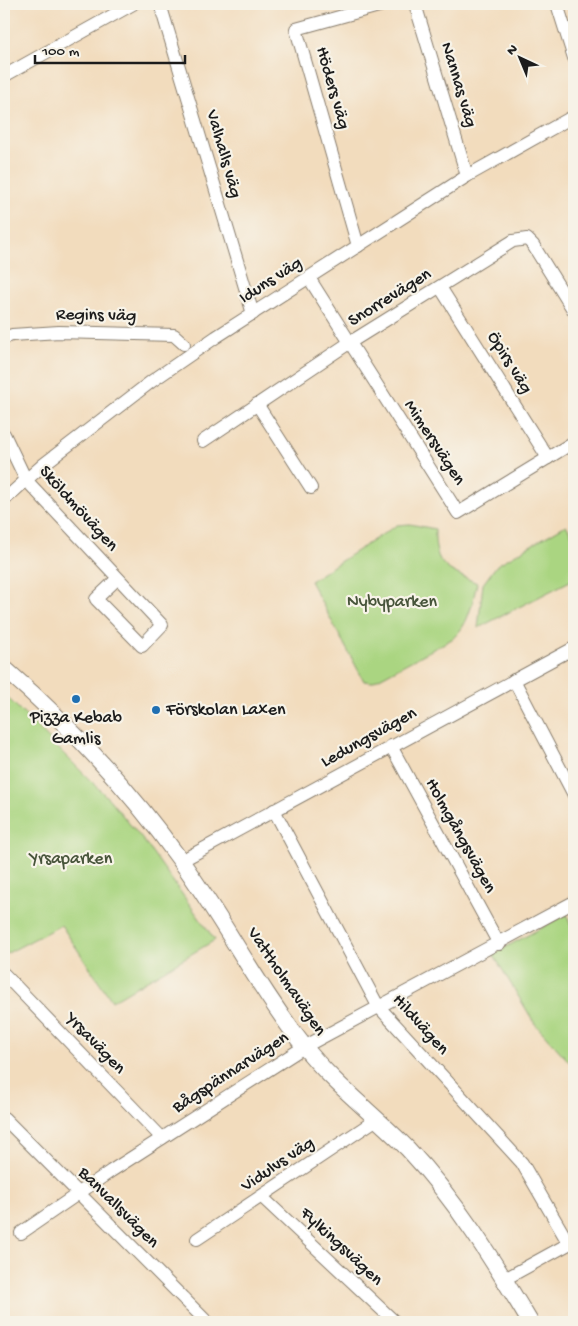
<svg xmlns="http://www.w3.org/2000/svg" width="578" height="1326" font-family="'Gochi Hand',sans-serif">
	<rect width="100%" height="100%" fill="#f7f3e8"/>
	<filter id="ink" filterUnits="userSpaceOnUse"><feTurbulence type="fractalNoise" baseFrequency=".02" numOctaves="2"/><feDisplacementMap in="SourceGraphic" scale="10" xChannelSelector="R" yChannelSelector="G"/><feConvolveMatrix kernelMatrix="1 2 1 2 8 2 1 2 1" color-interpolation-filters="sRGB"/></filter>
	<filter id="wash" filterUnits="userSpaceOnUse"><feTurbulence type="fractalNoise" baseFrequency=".0096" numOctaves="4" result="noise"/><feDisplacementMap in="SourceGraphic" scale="20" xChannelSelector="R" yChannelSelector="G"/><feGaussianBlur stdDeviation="1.12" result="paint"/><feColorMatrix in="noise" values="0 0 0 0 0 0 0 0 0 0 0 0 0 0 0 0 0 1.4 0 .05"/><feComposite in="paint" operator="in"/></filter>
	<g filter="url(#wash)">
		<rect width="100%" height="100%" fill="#f2dcbd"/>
		<g fill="#aad581" stroke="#63784e">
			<path d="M 410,524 L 435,529 C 434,567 446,569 477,583 C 472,604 469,625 452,639 L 372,682 L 364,681 L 310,581 L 397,525 Z"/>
			<path d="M 566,525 L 574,538 L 574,579 L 478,628 L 483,584 L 497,565 Z"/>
			<path d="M 4,694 L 109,799 L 147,845 L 215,940 L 112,1001 L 61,925 L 4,955 Z"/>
			<path d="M 567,914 L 574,936 L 574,1067 L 535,1024 L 493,954 Z"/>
		</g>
	</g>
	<g filter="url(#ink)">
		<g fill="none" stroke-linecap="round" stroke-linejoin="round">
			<defs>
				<g id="minor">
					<path d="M 160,4 L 253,314"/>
					<path d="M 415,4 L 467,176"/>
					<path d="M 557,4 L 574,58"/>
					<path d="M 4,76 L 133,4"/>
					<path d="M 358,246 L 296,29 L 386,4"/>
					<path d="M 309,278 L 458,513 L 574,442"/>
					<path d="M 440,287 L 548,458"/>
					<path d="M 4,338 L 12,335 L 59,332 L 174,335 L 184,344"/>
					<path d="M 257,404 L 311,488"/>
					<path d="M 4,434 L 26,480 L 118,578 L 96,599 L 142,646 L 162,625 L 118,578"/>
					<path d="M 203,441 L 349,343 L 513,241 L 527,239 L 533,245 L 574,311"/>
					<path d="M 4,500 L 44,464 L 152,381 L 216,337 L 467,176 L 574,116"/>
					<path d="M 514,680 L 574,795"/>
					<path d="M 391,746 L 499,944"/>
					<path d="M 274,810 L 378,1006 L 522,1163 L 569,1244"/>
					<path d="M 181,861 L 574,648"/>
					<path d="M 4,974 L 162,1138"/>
					<path d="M 4,1118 L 207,1322"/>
					<path d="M 262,1197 L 395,1322"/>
					<path d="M 21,1233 L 111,1171 L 304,1047 L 574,902"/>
					<path d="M 197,1239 L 377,1119"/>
					<path d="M 503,1280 L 574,1241"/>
				</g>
				<path id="major" d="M 4,668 C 70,725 130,790 181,861 C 224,921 258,987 303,1045 C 333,1084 374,1114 408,1149 C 456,1200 494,1262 530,1322"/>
			</defs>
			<use href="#minor" stroke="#877c6c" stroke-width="14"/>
			<use href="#major" stroke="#877c6c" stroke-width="18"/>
			<use href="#minor" stroke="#fff" stroke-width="12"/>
			<use href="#major" stroke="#fff" stroke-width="16"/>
		</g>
	</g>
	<g fill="#1f6fb2" stroke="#f7f3e8" stroke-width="2">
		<circle cx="76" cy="699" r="5"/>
		<circle cx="156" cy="710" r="5"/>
	</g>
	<g text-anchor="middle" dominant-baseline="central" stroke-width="4.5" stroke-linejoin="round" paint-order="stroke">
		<g font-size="18" fill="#1c1c1c" stroke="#f7f3e8">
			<text transform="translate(458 85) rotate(73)">Nannas väg</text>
			<text transform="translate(332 88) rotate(74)">Höders väg</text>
			<text transform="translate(223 154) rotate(74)">Valhalls väg</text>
			<text transform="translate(271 281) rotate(-33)">Iduns väg</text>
			<text transform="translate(390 298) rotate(-32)">Snorrevägen</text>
			<text transform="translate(96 316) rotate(1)">Regins väg</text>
			<text transform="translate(509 363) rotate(58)">Öpirs väg</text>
			<text transform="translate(434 443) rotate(57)">Mimersvägen</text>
			<text transform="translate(78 509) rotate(48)">Sköldmövägen</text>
			<text transform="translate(369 738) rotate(-29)">Ledungsvägen</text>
			<text transform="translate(460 836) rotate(61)">Holmgångsvägen</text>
			<text transform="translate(286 982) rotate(56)">Vattholmavägen</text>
			<text transform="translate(420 1025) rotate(48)">Hildvägen</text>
			<text transform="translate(95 1044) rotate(46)">Yrsavägen</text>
			<text transform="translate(231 1073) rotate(-33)">Bågspännarvägen</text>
			<text transform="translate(278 1165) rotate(-34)">Vidulvs väg</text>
			<text transform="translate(118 1208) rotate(45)">Banvallsvägen</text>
			<text transform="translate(341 1247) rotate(43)">Fylkingsvägen</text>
		</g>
		<g font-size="18" fill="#47543a" stroke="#f7f3e8">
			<text x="392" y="602">Nybyparken</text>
			<text x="71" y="859">Yrsaparken</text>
		</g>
		<g font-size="18" fill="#1c1c1c" stroke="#f7f3e8" text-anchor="start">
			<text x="166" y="710">Förskolan Laxen</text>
			<text x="76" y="718" text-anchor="middle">Pizza Kebab<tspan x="76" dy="21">Gamlis</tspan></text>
		</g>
	</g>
	<rect width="578" height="1326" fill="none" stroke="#f7f3e8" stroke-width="20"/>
	<g transform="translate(520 58) rotate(316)" stroke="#f7f3e8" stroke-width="4" paint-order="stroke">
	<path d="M0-4L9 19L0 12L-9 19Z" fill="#1c1c1c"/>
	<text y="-8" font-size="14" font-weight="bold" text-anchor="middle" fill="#1c1c1c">N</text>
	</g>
	<path d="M35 55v8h150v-8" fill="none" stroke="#1c1c1c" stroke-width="2.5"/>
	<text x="42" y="55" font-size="15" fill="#1c1c1c" stroke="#f7f3e8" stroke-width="4" paint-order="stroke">100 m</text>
</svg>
